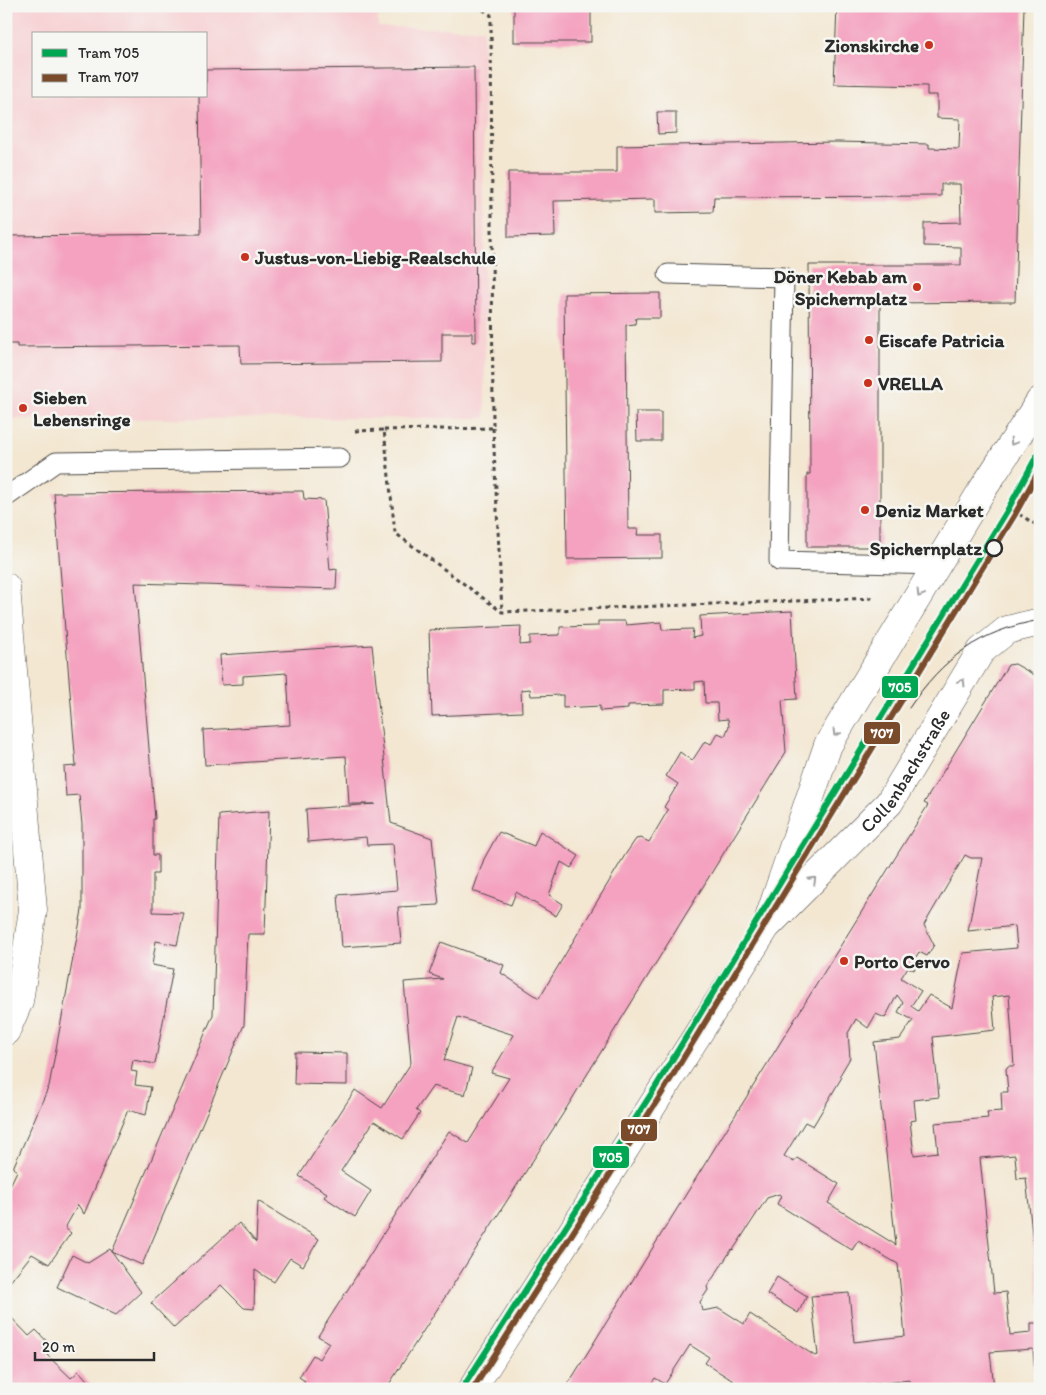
<svg xmlns="http://www.w3.org/2000/svg" width="1046" height="1395" font-family="Itim,sans-serif">
	<rect width="100%" height="100%" fill="#f6f6f2"/>
	<filter id="ink" filterUnits="userSpaceOnUse"><feTurbulence type="fractalNoise" baseFrequency=".02" numOctaves="2"/><feDisplacementMap in="SourceGraphic" scale="10" xChannelSelector="R" yChannelSelector="G"/><feConvolveMatrix kernelMatrix="1 2 1 2 8 2 1 2 1" color-interpolation-filters="sRGB"/></filter>
	<filter id="wash" filterUnits="userSpaceOnUse"><feTurbulence type="fractalNoise" baseFrequency=".0096" numOctaves="4" result="noise"/><feDisplacementMap in="SourceGraphic" scale="20" xChannelSelector="R" yChannelSelector="G"/><feGaussianBlur stdDeviation="1.12" result="paint"/><feColorMatrix in="noise" values="0 0 0 0 0 0 0 0 0 0 0 0 0 0 0 0 0 1.4 0 .05"/><feComposite in="paint" operator="in"/></filter>
	<g filter="url(#wash)">
		<rect width="100%" height="100%" fill="#f3e7d2"/>
		<path fill="#f7cfd2" fill-rule="evenodd" d="M 6,6 L 378,6 L 378,27 L 483,29 L 485,418 L 6,419 ZM 34,34 L 206,34 L 206,96 L 34,96 Z"/>
		<g id="blocks">
			<g fill="#f4a2bf" fill-rule="evenodd">
				<rect x="514" y="6" width="77" height="36"/>
				<path d="M 837,6 L 1024,6 L 1015,302 L 880,303 L 880,547 L 807,547 L 807,474 L 810,474 L 809,265 L 961,265 L 961,247 L 924,246 L 924,223 L 961,222 L 960,184 L 941,184 L 941,196 L 714,197 L 713,212 L 655,213 L 655,199 L 554,201 L 555,236 L 508,237 L 508,172 L 617,172 L 617,146 L 837,142 L 929,144 L 929,148 L 959,149 L 960,119 L 937,118 L 937,95 L 927,95 L 927,86 L 834,84 Z"/>
				<path d="M 474,67 L 476,342 L 472,342 L 472,333 L 442,333 L 442,362 L 241,364 L 240,345 L 17,347 L 17,344 L 6,344 L 6,236 L 201,234 L 199,96 L 206,96 L 206,70 Z"/>
				<path d="M 657,112 L 676,112 L 676,133 L 658,134 Z"/>
				<path d="M 660,293 L 660,318 L 636,318 L 635,324 L 626,325 L 628,529 L 638,529 L 637,535 L 662,535 L 662,558 L 567,559 L 564,294 Z"/>
				<path d="M 636,412 L 661,412 L 661,441 L 637,441 Z"/>
				<path d="M 303,491 L 304,499 L 324,500 L 330,570 L 337,569 L 336,589 L 135,583 L 155,819 L 153,819 L 153,855 L 158,855 L 158,874 L 153,874 L 153,912 L 184,913 L 177,945 L 156,941 L 152,965 L 173,969 L 155,1064 L 133,1060 L 131,1071 L 137,1072 L 135,1085 L 151,1087 L 146,1115 L 128,1110 L 84,1214 L 78,1205 L 65,1228 L 71,1233 L 49,1264 L 32,1254 L 6,1287 L 6,1188 L 8,1190 L 17,1171 L 13,1168 L 49,1086 L 82,910 L 82,824 L 79,795 L 66,796 L 64,767 L 76,766 L 54,493 Z"/>
				<path d="M 792,611 L 797,699 L 782,700 L 786,752 L 564,1112 L 386,1389 L 299,1389 L 305,1381 L 299,1377 L 313,1355 L 319,1359 L 329,1343 L 318,1336 L 449,1131 L 468,1143 L 509,1078 L 491,1073 L 514,1035 L 458,1017 L 444,1060 L 472,1068 L 465,1095 L 433,1086 L 416,1110 L 420,1113 L 403,1139 L 374,1121 L 341,1171 L 371,1191 L 355,1217 L 324,1197 L 327,1193 L 299,1176 L 355,1090 L 382,1108 L 411,1063 L 404,982 L 443,979 L 429,974 L 441,942 L 504,965 L 501,973 L 539,998 L 625,855 L 636,839 L 641,838 L 649,842 L 668,810 L 664,807 L 678,784 L 666,776 L 680,752 L 692,761 L 705,741 L 711,744 L 718,733 L 725,736 L 729,726 L 728,719 L 718,720 L 717,703 L 705,703 L 704,681 L 695,682 L 695,689 L 664,690 L 664,704 L 628,705 L 628,709 L 600,711 L 600,706 L 563,708 L 563,695 L 531,696 L 530,689 L 521,690 L 522,712 L 432,716 L 429,630 L 521,626 L 520,645 L 530,644 L 530,636 L 560,635 L 560,627 L 598,626 L 598,621 L 625,621 L 626,625 L 661,622 L 662,630 L 693,629 L 692,638 L 701,636 L 700,616 Z"/>
				<path d="M 372,645 L 391,823 L 432,838 L 439,905 L 398,907 L 401,943 L 342,947 L 338,895 L 397,890 L 393,844 L 367,845 L 366,837 L 308,842 L 306,809 L 375,804 L 349,804 L 346,756 L 205,765 L 203,730 L 290,725 L 287,673 L 243,676 L 243,684 L 222,685 L 220,655 Z"/>
				<path d="M 1015,664 L 1040,678 L 1040,1306 L 1026,1178 L 1017,1179 L 1015,1155 L 980,1158 L 994,1293 L 1006,1292 L 1010,1335 L 1031,1333 L 1031,1323 L 1040,1323 L 1040,1373 L 1035,1374 L 1033,1349 L 990,1352 L 994,1387 L 911,1389 L 910,1380 L 859,1386 L 860,1389 L 746,1389 L 705,1363 L 709,1357 L 690,1345 L 665,1384 L 655,1378 L 648,1389 L 565,1389 L 928,805 L 924,803 L 1008,665 ZM 965,855 L 971,858 L 982,858 L 968,931 L 1015,926 L 1017,948 L 963,953 L 952,1008 L 929,995 L 918,1011 L 911,1006 L 921,991 L 901,978 L 908,967 L 914,970 L 917,963 L 914,960 L 919,952 L 927,956 L 934,945 L 924,925 ZM 897,995 L 903,1003 L 898,1012 L 913,1020 L 900,1039 L 874,1042 L 896,1245 L 828,1203 L 839,1184 L 797,1158 L 794,1162 L 784,1156 L 805,1122 L 813,1126 L 842,1077 L 840,1075 L 850,1058 L 848,1033 L 856,1019 L 868,1028 L 876,1014 L 885,1018 ZM 1009,995 L 1014,1066 L 1008,1066 L 1006,1069 L 1008,1092 L 1001,1092 L 1002,1111 L 987,1112 L 988,1118 L 935,1123 L 938,1152 L 914,1155 L 910,1121 L 916,1120 L 914,1100 L 939,1097 L 933,1037 L 995,1030 L 992,997 ZM 779,1194 L 781,1196 L 777,1204 L 852,1250 L 858,1241 L 898,1264 L 905,1336 L 854,1342 L 849,1293 L 811,1296 L 818,1355 L 815,1356 L 750,1314 L 744,1324 L 719,1308 L 702,1311 L 700,1302 L 708,1290 L 707,1287 L 732,1249 L 733,1250 L 767,1198 Z"/>
				<path d="M 269,811 L 265,934 L 248,934 L 244,1025 L 142,1265 L 112,1252 L 213,1015 L 219,815 Z"/>
				<path d="M 540,831 L 579,856 L 571,868 L 561,862 L 549,895 L 563,904 L 556,916 L 516,892 L 511,905 L 473,891 L 484,859 L 499,832 L 534,846 Z"/>
				<path d="M 295,1052 L 347,1053 L 347,1085 L 294,1084 Z"/>
				<path d="M 258,1201 L 319,1239 L 303,1266 L 290,1258 L 274,1282 L 255,1270 L 254,1309 L 244,1308 L 221,1285 L 174,1328 L 151,1303 L 239,1223 L 256,1242 Z"/>
				<path d="M 110,1249 L 141,1292 L 116,1315 L 57,1287 L 72,1255 L 88,1263 Z"/>
				<path d="M 777,1277 L 807,1296 L 798,1313 L 767,1294 Z"/>
				<path d="M 6,1312 L 29,1336 L 36,1330 L 53,1348 L 47,1355 L 71,1378 L 79,1371 L 95,1389 L 6,1389 Z"/>
			</g>
		</g>
	</g>
	<g filter="url(#ink)">
		<use href="#blocks" fill-opacity="0" stroke="#494744" stroke-width="1"/>
		<g fill="none" stroke-linecap="round" stroke-linejoin="round">
			<defs>
				<g id="service">
					<path d="M 668,274 L 784,277 L 779,561 L 938,565"/>
					<path d="M 6,497 L 56,462 L 340,458"/>
				</g>
				<g id="minor">
					<path d="M 6,587 L 33,910 L 19,1001 L 6,1031"/>
					<path d="M 768,921 L 828,745 L 981,492 L 1040,401"/>
					<path id="s1" d="M 472,1389 L 766,927 L 889,803 L 981,651 L 1007,630 L 1040,622"/>
				</g>
			</defs>
			<use href="#service" stroke="#494744" stroke-width="21"/>
			<use href="#minor" stroke="#494744" stroke-width="29"/>
			<g stroke="#494744" stroke-width="3" stroke-dasharray="4 4" stroke-linecap="butt">
				<path d="M 1037,65 L 1040,65"/>
				<path d="M 493,428 L 502,612"/>
				<path d="M 384,430 L 493,428 L 491,15 L 477,6"/>
				<path d="M 355,431 L 384,430 L 395,533 L 502,612 L 875,598"/>
				<path d="M 1012,510 L 1040,527"/>
				<path d="M 1038,588 L 1040,561"/>
			</g>
			<use href="#service" stroke="#fff" stroke-width="19"/>
			<use href="#minor" stroke="#fff" stroke-width="28"/>
			<g stroke="#2b2b2b" stroke-width="1">
				<path d="M 1007,511 L 1040,459"/>
				<path d="M 909,708 C 943,658 979,631 1040,620"/>
			</g>
			<defs>
				<path id="tram-1" d="M 462,1389 L 655,1088 L 1007,511 L 1040,450"/>
				<path id="tram-2" d="M 473,1389 L 662,1093 L 1014,516 L 1040,469"/>
			</defs>
			<use href="#tram-1" stroke="#f6f6f2" stroke-width="10"/>
			<use href="#tram-2" stroke="#f6f6f2" stroke-width="10"/>
			<use href="#tram-1" stroke="#00a651" stroke-width="6"/>
			<use href="#tram-2" stroke="#7a4b2a" stroke-width="6"/>
		</g>
		<defs><path id="oneway-chevron" d="M-2-3.5L2.5 0L-2 3.5" fill="none" stroke-width="1.6" stroke-linecap="round" stroke-linejoin="round" transform="scale(1.25)"/></defs>
		<g stroke="#a0a0a0">
			<use href="#oneway-chevron" transform="translate(1013 442) rotate(123)"/>
			<use href="#oneway-chevron" transform="translate(920 594) rotate(121)"/>
			<use href="#oneway-chevron" transform="translate(962 682) rotate(-59)"/>
			<use href="#oneway-chevron" transform="translate(836 733) rotate(121)"/>
			<use href="#oneway-chevron" transform="translate(813 880) rotate(-45)"/>
		</g>
	</g>
	<g fill="#c8321e" stroke="#f6f6f2" stroke-width="2">
		<circle cx="929" cy="45" r="5"/>
		<circle cx="245" cy="257" r="5"/>
		<circle cx="917" cy="287" r="5"/>
		<circle cx="869" cy="340" r="5"/>
		<circle cx="868" cy="383" r="5"/>
		<circle cx="23" cy="408" r="5"/>
		<circle cx="865" cy="510" r="5"/>
		<circle cx="844" cy="961" r="5"/>
	</g>
	<circle fill="#f6f6f2" stroke="#2b2b2b" stroke-width="2.5" cx="994" cy="548" r="8"/>
	<g text-anchor="middle" dominant-baseline="central" stroke-width="5" stroke-linejoin="round" paint-order="stroke">
		<g font-size="19" font-weight="bold" fill="#2b2b2b" stroke="#f6f6f2" text-anchor="start">
			<text x="919" y="45" text-anchor="end">Zionskirche</text>
			<text x="255" y="257">Justus-von-Liebig-Realschule</text>
			<text x="907" y="276" text-anchor="end">Döner Kebab am<tspan x="907" dy="22">Spichernplatz</tspan></text>
			<text x="879" y="340">Eiscafe Patricia</text>
			<text x="878" y="383">VRELLA</text>
			<text x="33" y="397">Sieben<tspan x="33" dy="22">Lebensringe</tspan></text>
			<text x="875" y="510">Deniz Market</text>
			<text x="854" y="961">Porto Cervo</text>
		</g>
		<g font-size="19" font-weight="bold" fill="#2b2b2b" stroke="#f6f6f2" text-anchor="end">
			<text x="982" y="548">Spichernplatz</text>
		</g>
		<g font-size="19" fill="#2b2b2b" stroke="#f6f6f2">
			<text stroke="none"><textPath href="#s1" startOffset="758">Collenbachstraße</textPath></text>
		</g>
	</g>
	<g stroke="#f6f6f2" stroke-width="2">
		<rect x="881" y="675" width="38" height="24" rx="5" fill="#00a651"/>
		<rect x="863" y="721" width="38" height="24" rx="5" fill="#7a4b2a"/>
		<rect x="620" y="1118" width="38" height="24" rx="5" fill="#7a4b2a"/>
		<rect x="592" y="1145" width="38" height="24" rx="5" fill="#00a651"/>
	</g>
	<g font-size="14" text-anchor="middle" font-weight="bold" fill="#fff">
		<text x="900" y="692">705</text>
		<text x="882" y="738">707</text>
		<text x="639" y="1134">707</text>
		<text x="611" y="1162">705</text>
	</g>
	<rect width="1046" height="1395" fill="none" stroke="#f6f6f2" stroke-width="25"/>
	<rect x="32" y="32" width="175" height="65" fill="#f6f6f2" stroke="#a5a5a2"/>
	<rect x="42" y="49" width="25" height="8" fill="#00a651" stroke="#a5a5a2"/>
	<text x="78" y="58" font-size="15" fill="#2b2b2b">Tram 705</text>
	<rect x="42" y="74" width="25" height="8" fill="#7a4b2a" stroke="#a5a5a2"/>
	<text x="78" y="82" font-size="15" fill="#2b2b2b">Tram 707</text>
	<path d="M35 1352v8h119v-8" fill="none" stroke="#2b2b2b" stroke-width="2.5"/>
	<text x="42" y="1352" font-size="15" fill="#2b2b2b" stroke="#f6f6f2" stroke-width="4" paint-order="stroke">20 m</text>
</svg>
